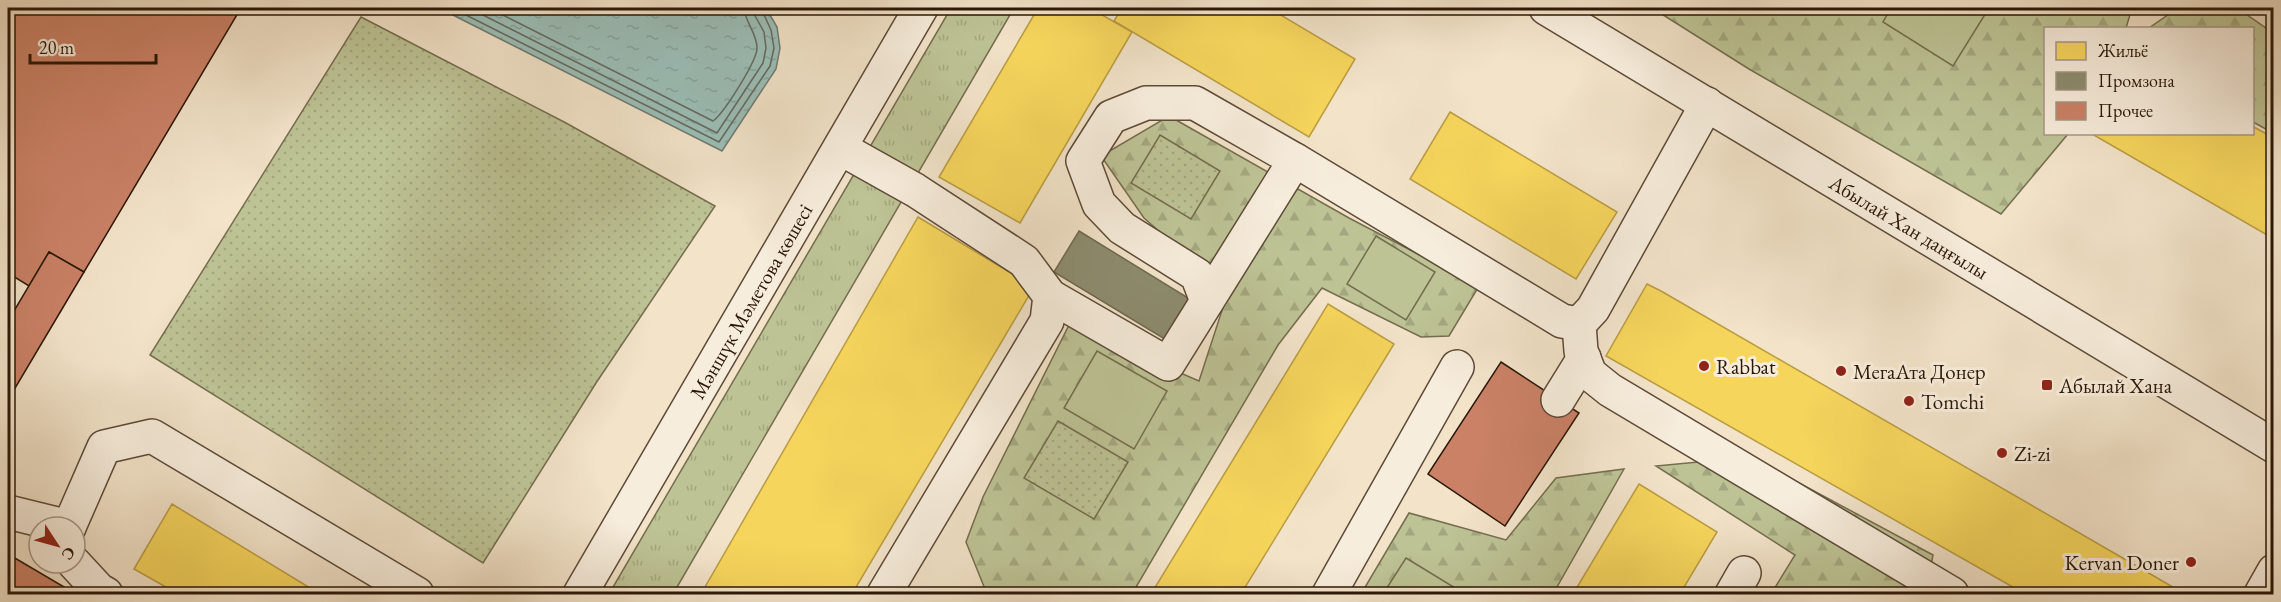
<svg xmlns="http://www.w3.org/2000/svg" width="2281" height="602" font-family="'EB Garamond',serif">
	<defs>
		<pattern id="grass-tufts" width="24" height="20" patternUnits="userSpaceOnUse" patternTransform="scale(1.5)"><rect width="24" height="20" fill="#bdc395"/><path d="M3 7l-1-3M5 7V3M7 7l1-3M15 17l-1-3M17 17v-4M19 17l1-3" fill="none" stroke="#a3a77f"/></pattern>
		<pattern id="forest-firs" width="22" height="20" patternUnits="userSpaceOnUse" patternTransform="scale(1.5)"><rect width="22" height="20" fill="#bdc395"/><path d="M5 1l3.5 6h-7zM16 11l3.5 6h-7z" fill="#a3a77f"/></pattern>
		<pattern id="park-dots" width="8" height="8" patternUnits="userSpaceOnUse" patternTransform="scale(1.5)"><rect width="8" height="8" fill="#bdc395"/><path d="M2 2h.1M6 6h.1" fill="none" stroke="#a3a77f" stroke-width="1.8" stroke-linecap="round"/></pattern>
		<pattern id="water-ripples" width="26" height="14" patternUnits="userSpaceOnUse" patternTransform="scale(1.5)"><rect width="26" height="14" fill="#9bbeb7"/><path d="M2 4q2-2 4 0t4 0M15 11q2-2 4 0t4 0" fill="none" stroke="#86a39c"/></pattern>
	</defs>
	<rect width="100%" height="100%" fill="#f2e3c9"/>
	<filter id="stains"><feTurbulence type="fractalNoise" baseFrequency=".00333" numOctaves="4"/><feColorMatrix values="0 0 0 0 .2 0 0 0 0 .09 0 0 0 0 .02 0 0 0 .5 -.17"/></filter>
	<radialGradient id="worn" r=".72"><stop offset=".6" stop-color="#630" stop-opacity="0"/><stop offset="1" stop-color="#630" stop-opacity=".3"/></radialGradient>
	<path fill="url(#grass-tufts)" stroke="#746d4e" stroke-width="1.5" d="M 951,8 L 1014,8 L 673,594 L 609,594 Z"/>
	<g fill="url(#forest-firs)" stroke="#746d4e" stroke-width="1.5">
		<path d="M 1652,8 L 2132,8 L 2126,28 L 2046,28 L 2046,134 L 2068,134 L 2001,214 L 1749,69 Z"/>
		<path d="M 2178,8 L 2237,8 L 2273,33 L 2273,133 L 2253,122 L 2252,28 L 2149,28 Z"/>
		<path d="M 1169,116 L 1349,218 L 1479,286 L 1449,336 L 1421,337 L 1322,288 L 1278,345 L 1132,594 L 987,594 L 966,542 L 983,497 L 1069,325 L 1199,381 L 1228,292 L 1144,218 L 1101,156 Z"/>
		<path d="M 1751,457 L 1933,555 L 1926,594 L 1861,594 L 1858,593 L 1857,594 L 1771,594 L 1795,555 L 1656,466 Z"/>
		<path d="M 1624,469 L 1553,594 L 1361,594 L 1409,513 L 1506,540 L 1556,478 Z"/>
	</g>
	<g fill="url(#park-dots)" stroke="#746d4e" stroke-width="1.5">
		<path d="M 361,17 L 566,123 L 715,206 L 596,383 L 483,563 L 150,355 Z"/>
		<path d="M 1160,135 L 1220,171 L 1191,219 L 1131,183 Z"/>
		<path d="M 1058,421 L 1128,462 L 1094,519 L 1024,478 Z"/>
	</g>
	<g fill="#bdc395" stroke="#746d4e" stroke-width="1.5">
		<path d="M 1891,8 L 1989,8 L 1953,66 L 1883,22 Z"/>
		<path d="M 1376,236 L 1435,272 L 1406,320 L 1347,284 Z"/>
		<path d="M 1097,351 L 1167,391 L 1134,449 L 1064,408 Z"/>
		<path d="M 1406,558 L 1465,594 L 1383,594 Z"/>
	</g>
	<path fill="url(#water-ripples)" stroke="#6e7b71" stroke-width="1.5" d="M 439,8 L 766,8 L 777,27 L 780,48 L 776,69 L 722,151 Z"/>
	<g fill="#f6d55c" stroke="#b99c42" stroke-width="1.5">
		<path d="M 1038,8 L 1090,8 L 1132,32 L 1020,223 L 939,177 Z"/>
		<path d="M 1122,8 L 1269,8 L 1355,59 L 1309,137 L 1114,21 Z"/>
		<path d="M 1450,112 L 1617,212 L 1576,279 L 1410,179 Z"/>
		<path d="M 2252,126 L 2274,138 L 2274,239 L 2092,134 L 2252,134 Z"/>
		<path d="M 918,217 L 1034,287 L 852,594 L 701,594 Z"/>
		<path d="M 1647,284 L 1661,291 L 2185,594 L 2025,594 L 1606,356 Z"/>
		<path d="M 1328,304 L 1394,344 L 1241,594 L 1151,594 Z"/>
		<path d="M 1639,484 L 1717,532 L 1680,594 L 1573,594 Z"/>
		<path d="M 172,504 L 320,594 L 178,594 L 134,569 Z"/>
	</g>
	<path fill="#8c8c6e" stroke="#6f694f" stroke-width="1.5" d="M 1079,231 L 1193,301 L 1168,341 L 1054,272 Z"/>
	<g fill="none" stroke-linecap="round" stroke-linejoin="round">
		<g stroke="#636a5f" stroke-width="1.5">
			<path d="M 452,8 L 719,142 L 770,66 L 774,48 L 771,30 L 761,8"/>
			<path d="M 469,8 L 717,133 L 763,63 L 766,48 L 764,32 L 754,14 L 753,8"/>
			<path d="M 489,8 L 713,121 C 724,113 757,61 757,48 C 757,33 745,22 744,8"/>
		</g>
	</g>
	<g fill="#ca8166" stroke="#2b1707" stroke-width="1.5">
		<path d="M 8,8 L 241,8 L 84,272 L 49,252 L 29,286 L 8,273 Z"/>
		<path d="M 49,252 L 84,272 L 8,400 L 8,321 Z"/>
		<path d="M 1501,362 L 1579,413 L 1505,526 L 1428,474 Z"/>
		<path d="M 8,554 L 76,594 L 8,594 Z"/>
	</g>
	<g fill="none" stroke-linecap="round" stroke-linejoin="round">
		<defs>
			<g id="minor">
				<path id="s1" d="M 1546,8 L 2274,446"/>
				<path d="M 840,148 L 915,190 L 1024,261 L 1050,296 L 1047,321 L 884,594"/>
				<path d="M 1050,296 L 1168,364 L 1295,160"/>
				<path d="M 1207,301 L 1197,275 L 1122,228 L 1099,204 L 1083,161 L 1111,117 L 1146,103 L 1195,103 L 1295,160 L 1562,321 L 1579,324 L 1593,309 L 1707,104"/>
				<path d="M 1579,324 L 1581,351 L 1590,374 L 1610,390 L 1952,594"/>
				<path d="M 1558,400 L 1584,358"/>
				<path d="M 8,512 L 69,527"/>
				<path d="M 69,527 L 104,447 L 152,436 L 417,594"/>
				<path d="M 74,563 L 99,590 L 106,594"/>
				<path id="s2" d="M 580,594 L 921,8"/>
				<path d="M 1329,594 L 1457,367"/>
				<path d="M 1732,594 L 1744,573"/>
				<path d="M 2261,594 L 2274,571"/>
			</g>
		</defs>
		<use href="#minor" stroke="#5d4a38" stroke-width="36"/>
		<use href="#minor" stroke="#f7eddc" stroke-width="33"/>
	</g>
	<g fill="#8f2418" stroke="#f7eddc" stroke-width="2">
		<circle cx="1704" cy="366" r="6"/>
		<circle cx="1841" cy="371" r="6"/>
		<rect x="2041" y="379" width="12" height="12" rx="3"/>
		<circle cx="1909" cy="401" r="6"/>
		<circle cx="2002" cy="453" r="6"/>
		<circle cx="2191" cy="562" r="6"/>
	</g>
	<g text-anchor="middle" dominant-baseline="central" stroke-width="6" stroke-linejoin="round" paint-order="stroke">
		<g font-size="21" fill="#2b1707" stroke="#f7eddc">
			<text stroke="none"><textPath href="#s1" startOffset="424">Абылай Хан даңғылы</textPath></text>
			<text stroke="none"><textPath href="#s2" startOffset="339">Мәншүк Мәметова көшесі</textPath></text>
		</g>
		<g font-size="21" fill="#2b1707" stroke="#f7eddc" text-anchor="start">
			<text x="1716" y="366">Rabbat</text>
			<text x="1853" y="371">МегаАта Донер</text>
			<text x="2059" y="385">Абылай Хана</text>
			<text x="1921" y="401">Tomchi</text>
			<text x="2014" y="453">Zi-zi</text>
			<text x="2179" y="562" text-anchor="end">Kervan Doner</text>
		</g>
	</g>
	<rect width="2281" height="602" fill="none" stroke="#f2e3c9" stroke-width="30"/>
	<rect x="9" y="9" width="2263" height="584" fill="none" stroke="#2b1707" stroke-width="3"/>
	<rect x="15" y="15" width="2251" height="572" fill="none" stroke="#2b1707" stroke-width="1.5"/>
	<rect x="2044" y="27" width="210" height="108" fill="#f7eddc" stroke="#a59787" stroke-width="1.5"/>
	<rect x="2056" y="42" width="30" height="18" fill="#f6d55c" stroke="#a59787" stroke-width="1.5"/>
	<text x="2098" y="57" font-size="18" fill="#2b1707">Жильё</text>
	<rect x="2056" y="72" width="30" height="18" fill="#8c8c6e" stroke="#a59787" stroke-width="1.5"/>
	<text x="2098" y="87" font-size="18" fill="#2b1707">Промзона</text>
	<rect x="2056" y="102" width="30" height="18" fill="#ca8166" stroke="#a59787" stroke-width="1.5"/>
	<text x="2098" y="117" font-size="18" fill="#2b1707">Прочее</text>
	<g transform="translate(57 545) rotate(126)"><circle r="28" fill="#f7eddc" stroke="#a59787" stroke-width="1.5"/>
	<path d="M0-4.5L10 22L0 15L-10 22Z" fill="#8f2418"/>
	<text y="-9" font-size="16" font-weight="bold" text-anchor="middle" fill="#2b1707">С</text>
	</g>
	<path d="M30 54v9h126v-9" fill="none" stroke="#2b1707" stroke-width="3"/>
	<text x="39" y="54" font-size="18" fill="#2b1707" stroke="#f7eddc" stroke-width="4.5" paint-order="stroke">20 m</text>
	<rect width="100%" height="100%" filter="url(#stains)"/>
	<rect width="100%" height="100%" fill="url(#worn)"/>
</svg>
